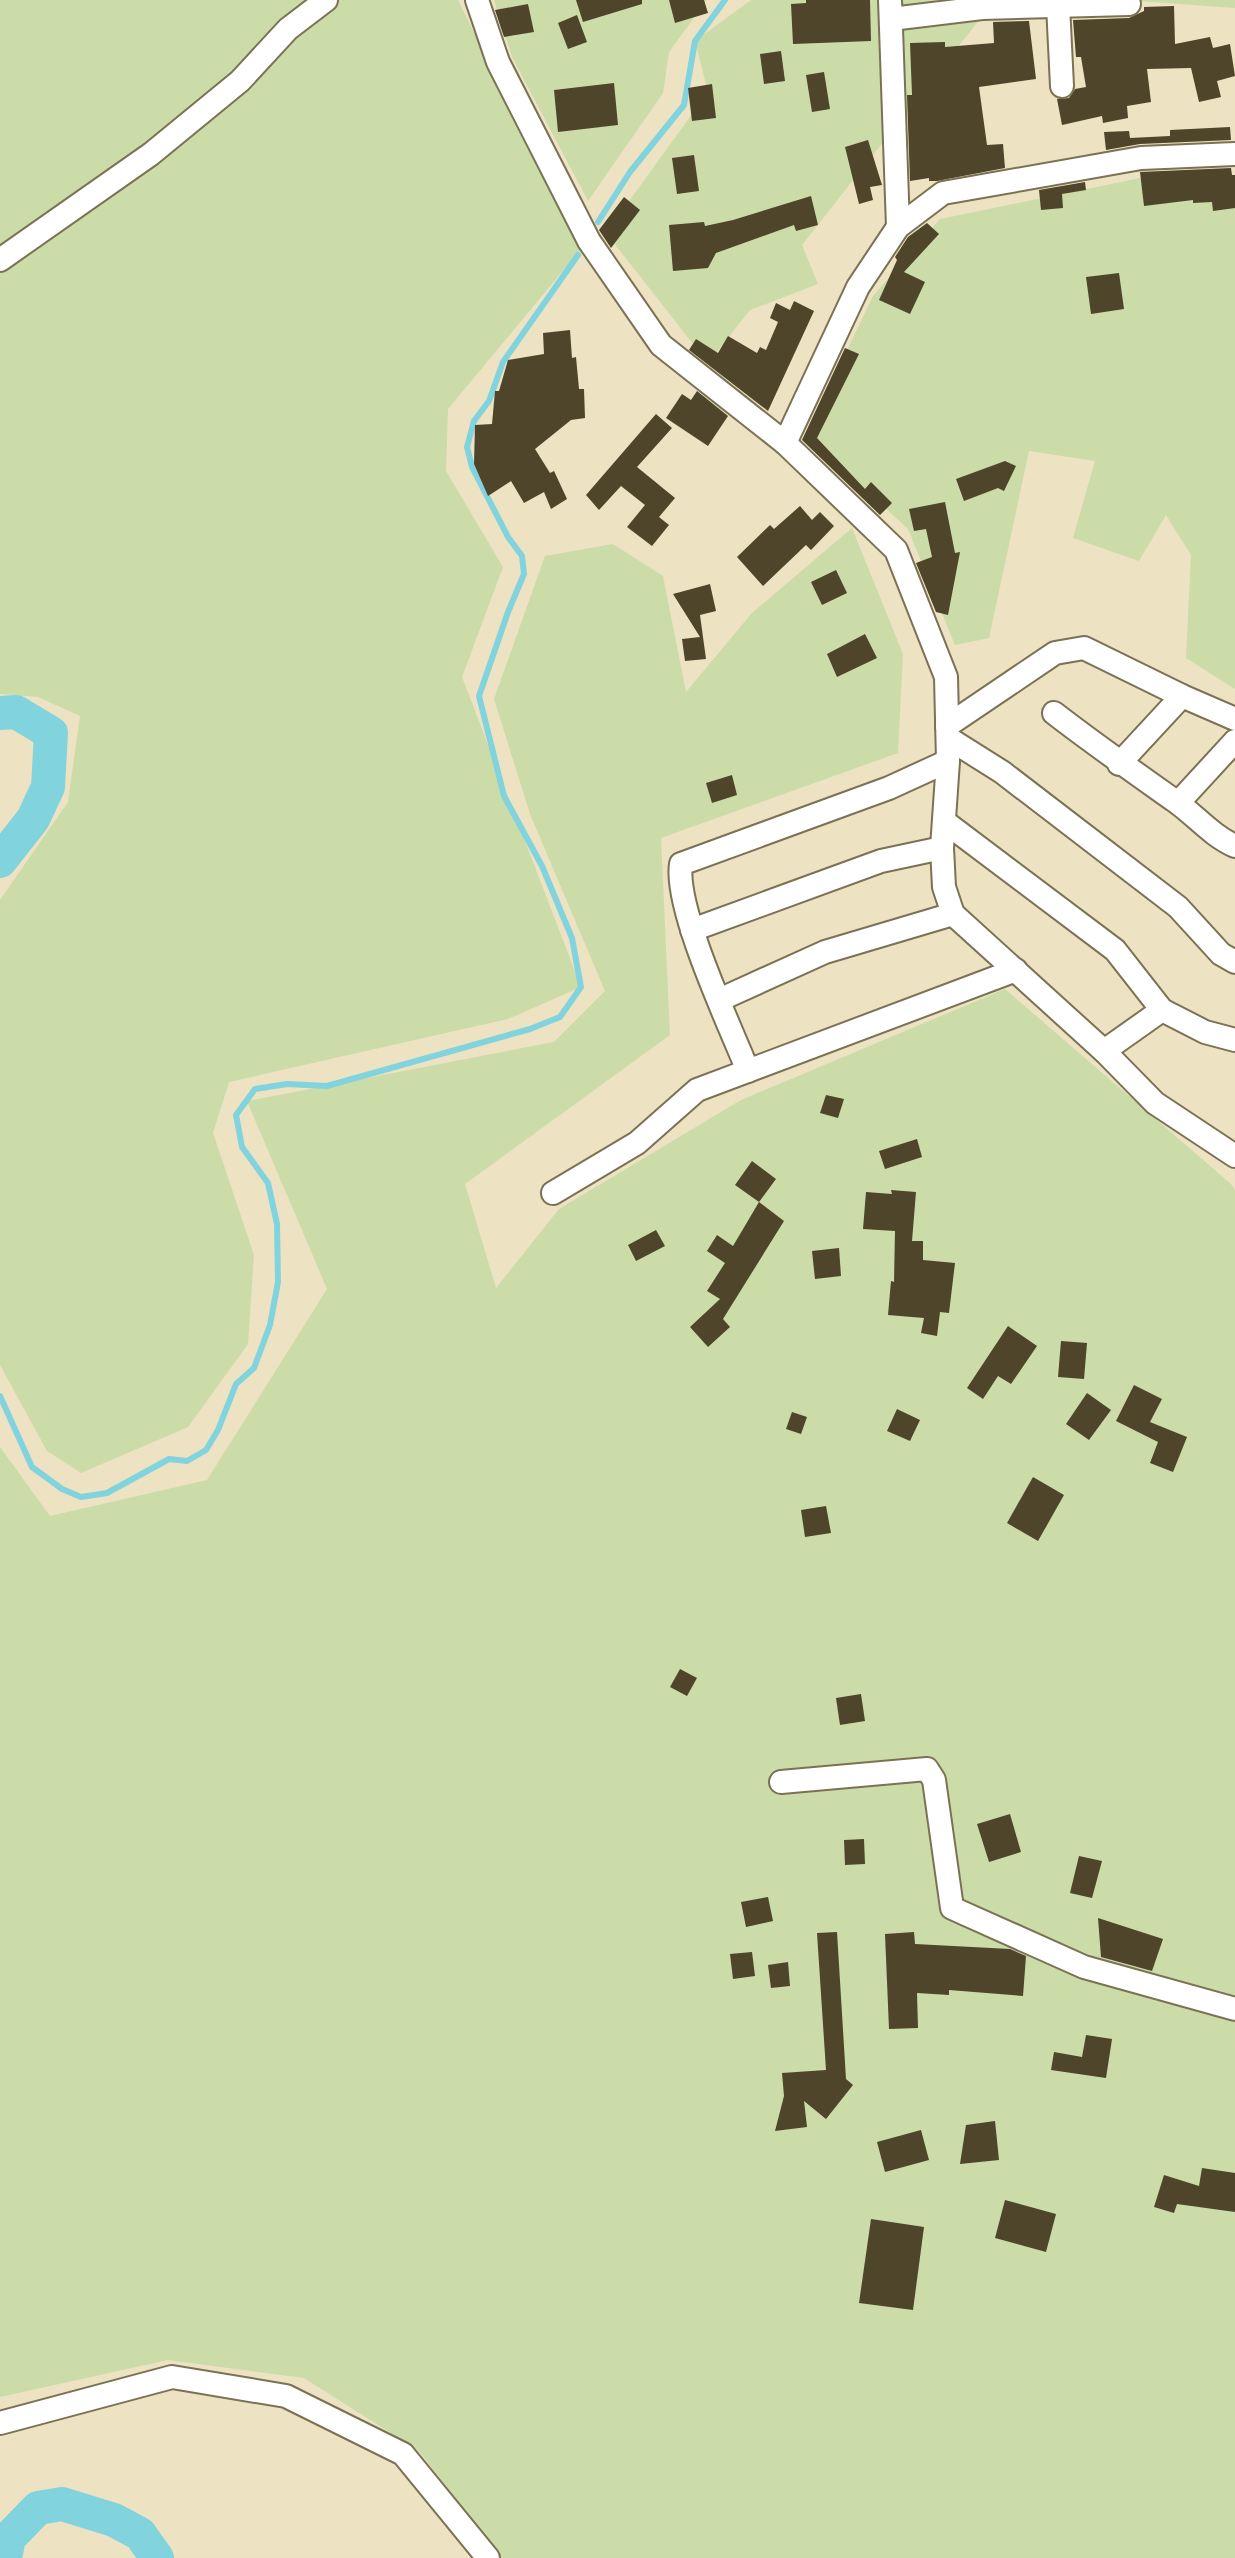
<svg xmlns="http://www.w3.org/2000/svg" width="1235" height="2558" font-family="Commissioner,sans-serif">
	<rect width="100%" height="100%" fill="#ede2c2"/>
	<g fill="#cbdca8">
		<path d="M 0,0 L 458,0 L 581,249 L 448,409 L 446,471 L 503,567 L 462,677 L 581,987 L 508,1019 L 229,1082 L 213,1133 L 254,1255 L 248,1344 L 188,1427 L 81,1473 L 47,1451 L 0,1365 L 0,900 L 68,802 L 80,716 L 38,697 L 0,694 Z"/>
		<path d="M 494,0 L 707,0 L 669,52 L 663,93 L 588,201 L 512,57 Z"/>
		<path d="M 751,0 L 995,0 L 802,245 L 818,284 L 750,310 L 708,363 L 606,233 L 708,92 L 695,41 Z"/>
		<path d="M 1124,0 L 1235,0 L 1235,8 L 1234,8 Z"/>
		<path d="M 1235,175 L 1235,689 L 1186,658 L 1191,555 L 1166,515 L 1139,561 L 1073,538 L 1095,461 L 1029,451 L 989,638 L 955,645 L 908,529 L 806,435 L 873,296 L 940,219 L 1150,176 Z"/>
		<path d="M 852,528 L 903,654 L 898,753 L 661,838 L 670,1035 L 465,1184 L 496,1288 L 559,1209 L 741,1100 L 1005,989 L 1231,1184 L 1235,1190 L 1235,2558 L 502,2558 L 419,2451 L 304,2378 L 168,2360 L 0,2397 L 0,1447 L 50,1516 L 207,1480 L 327,1289 L 247,1101 L 554,1042 L 605,991 L 530,814 L 494,699 L 545,556 L 613,544 L 663,576 L 686,692 L 752,613 Z"/>
	</g>
	<g fill="none" stroke-linecap="round" stroke-linejoin="round">
		<g stroke="#81d4de" stroke-width="6">
			<path d="M 598,222 L 630,172 L 684,105 L 695,41 L 725,0"/>
			<path d="M 0,1396 L 32,1467 L 62,1489 L 81,1497 L 107,1493 L 169,1459 L 187,1461 L 206,1450 L 218,1430 L 236,1384 L 254,1368 L 270,1325 L 278,1282 L 277,1224 L 268,1183 L 242,1147 L 236,1115 L 255,1089 L 287,1084 L 327,1086 L 530,1029 L 560,1017 L 581,987 L 572,938 L 542,866 L 504,796 L 479,696 L 508,612 L 524,574 L 522,556 L 508,537 L 472,467 L 467,447 L 474,421 L 489,401 L 503,362 L 578,255"/>
		</g>
		<g stroke="#81d4de" stroke-width="34">
			<path d="M 0,713 L 16,712 L 51,733 L 48,787 L 33,819 L 0,861"/>
			<path d="M 5,2558 L 9,2538 L 38,2508 L 62,2504 L 114,2520 L 140,2534 L 157,2558"/>
		</g>
	</g>
	<g fill="#4e452a">
		<path d="M 576,0 L 642,0 L 642,4 L 583,22 Z"/>
		<path d="M 669,0 L 704,0 L 708,13 L 675,23 Z"/>
		<path d="M 806,0 L 870,0 L 871,41 L 793,44 L 791,4 L 806,3 Z"/>
		<path d="M 528,4 L 534,32 L 504,37 L 495,10 Z"/>
		<path d="M 1174,6 L 1175,44 L 1210,37 L 1213,48 L 1230,44 L 1235,76 L 1217,81 L 1221,97 L 1199,102 L 1191,68 L 1147,69 L 1151,102 L 1127,106 L 1128,118 L 1103,123 L 1102,116 L 1062,125 L 1057,99 L 1069,98 L 1075,89 L 1086,87 L 1081,57 L 1076,57 L 1073,20 L 1129,18 L 1144,11 L 1144,7 Z"/>
		<path d="M 577,15 L 587,42 L 568,49 L 558,23 Z"/>
		<path d="M 1029,21 L 1036,79 L 979,87 L 987,145 L 1003,144 L 1005,168 L 937,181 L 929,181 L 929,178 L 910,181 L 907,95 L 912,95 L 910,43 L 945,42 L 945,47 L 994,43 L 993,22 Z"/>
		<path d="M 781,51 L 785,81 L 764,84 L 760,54 Z"/>
		<path d="M 824,72 L 830,109 L 812,112 L 806,75 Z"/>
		<path d="M 614,83 L 618,125 L 558,132 L 554,90 Z"/>
		<path d="M 712,84 L 716,118 L 692,121 L 688,88 Z"/>
		<path d="M 1230,127 L 1231,140 L 1140,144 L 1106,150 L 1104,132 L 1129,131 L 1130,138 L 1170,136 L 1170,130 Z"/>
		<path d="M 868,140 L 882,185 L 870,187 L 873,200 L 859,204 L 845,147 Z"/>
		<path d="M 694,155 L 699,191 L 677,194 L 672,158 Z"/>
		<path d="M 1231,168 L 1232,175 L 1235,175 L 1235,208 L 1213,211 L 1212,202 L 1193,203 L 1193,200 L 1144,206 L 1140,172 Z"/>
		<path d="M 1085,182 L 1086,190 L 1062,194 L 1063,208 L 1041,210 L 1039,190 Z"/>
		<path d="M 811,196 L 818,225 L 796,231 L 794,225 L 716,253 L 708,268 L 673,271 L 669,225 L 704,222 L 705,226 L 733,220 Z"/>
		<path d="M 624,197 L 640,210 L 611,248 L 599,230 Z"/>
		<path d="M 927,223 L 939,234 L 904,272 L 925,282 L 910,314 L 879,300 L 897,260 L 895,257 L 908,237 Z"/>
		<path d="M 1119,273 L 1124,309 L 1091,314 L 1086,277 Z"/>
		<path d="M 794,301 L 814,311 L 768,411 L 689,350 L 696,339 L 718,353 L 728,336 L 757,353 L 760,347 L 766,350 L 778,322 L 770,318 L 776,303 L 790,310 Z"/>
		<path d="M 570,330 L 572,358 L 576,357 L 579,389 L 584,389 L 585,418 L 571,420 L 535,449 L 550,473 L 554,471 L 567,499 L 551,509 L 544,492 L 524,503 L 511,481 L 488,496 L 474,464 L 475,425 L 492,424 L 495,391 L 499,391 L 508,360 L 544,354 L 543,333 Z"/>
		<path d="M 845,348 L 859,354 L 817,438 L 865,489 L 871,482 L 892,503 L 880,515 L 802,440 Z"/>
		<path d="M 697,391 L 728,416 L 708,446 L 666,418 L 682,394 L 691,400 Z"/>
		<path d="M 656,414 L 672,428 L 637,467 L 675,498 L 659,517 L 669,525 L 652,546 L 627,527 L 645,505 L 621,486 L 599,510 L 586,495 Z"/>
		<path d="M 1005,461 L 1016,466 L 1004,491 L 998,488 L 964,501 L 956,479 Z"/>
		<path d="M 945,502 L 955,553 L 960,552 L 948,615 L 936,612 L 916,563 L 932,557 L 926,529 L 914,531 L 909,509 Z"/>
		<path d="M 800,506 L 812,520 L 820,512 L 834,526 L 811,550 L 806,545 L 763,586 L 737,557 L 770,525 L 774,529 Z"/>
		<path d="M 836,570 L 847,593 L 822,605 L 811,582 Z"/>
		<path d="M 710,584 L 716,611 L 700,615 L 706,659 L 685,661 L 682,639 L 700,637 L 673,594 Z"/>
		<path d="M 865,634 L 877,658 L 837,677 L 827,654 Z"/>
		<path d="M 732,775 L 737,795 L 712,803 L 706,783 Z"/>
		<path d="M 826,1095 L 844,1099 L 838,1118 L 820,1113 Z"/>
		<path d="M 917,1139 L 922,1157 L 885,1169 L 879,1151 Z"/>
		<path d="M 752,1161 L 776,1179 L 759,1202 L 735,1185 Z"/>
		<path d="M 891,1190 L 916,1192 L 912,1241 L 923,1241 L 923,1260 L 955,1263 L 949,1313 L 940,1312 L 937,1336 L 921,1333 L 924,1318 L 888,1315 L 891,1281 L 894,1282 L 895,1231 L 863,1229 L 866,1192 L 892,1194 Z"/>
		<path d="M 759,1202 L 784,1221 L 723,1319 L 730,1327 L 708,1347 L 690,1327 L 720,1299 L 707,1291 L 725,1263 L 707,1251 L 717,1235 L 733,1246 Z"/>
		<path d="M 656,1230 L 665,1246 L 636,1261 L 628,1245 Z"/>
		<path d="M 839,1248 L 841,1276 L 815,1279 L 812,1251 Z"/>
		<path d="M 1008,1326 L 1037,1346 L 1011,1384 L 998,1376 L 983,1399 L 967,1388 Z"/>
		<path d="M 1061,1341 L 1087,1343 L 1084,1379 L 1058,1377 Z"/>
		<path d="M 1134,1385 L 1162,1399 L 1150,1422 L 1187,1437 L 1173,1472 L 1150,1463 L 1158,1442 L 1116,1421 Z"/>
		<path d="M 1087,1393 L 1111,1410 L 1089,1440 L 1066,1424 Z"/>
		<path d="M 897,1409 L 920,1420 L 910,1441 L 887,1431 Z"/>
		<path d="M 792,1412 L 807,1417 L 801,1434 L 786,1429 Z"/>
		<path d="M 1033,1477 L 1064,1495 L 1038,1541 L 1007,1523 Z"/>
		<path d="M 826,1506 L 831,1533 L 805,1537 L 801,1510 Z"/>
		<path d="M 680,1669 L 697,1678 L 687,1696 L 670,1687 Z"/>
		<path d="M 861,1694 L 865,1721 L 840,1725 L 836,1698 Z"/>
		<path d="M 1010,1814 L 1021,1852 L 989,1862 L 977,1824 Z"/>
		<path d="M 864,1839 L 865,1864 L 845,1865 L 844,1840 Z"/>
		<path d="M 1079,1856 L 1102,1861 L 1092,1898 L 1070,1893 Z"/>
		<path d="M 768,1897 L 773,1921 L 746,1927 L 741,1902 Z"/>
		<path d="M 1098,1918 L 1163,1939 L 1152,1971 L 1101,1957 Z"/>
		<path d="M 837,1932 L 846,2079 L 853,2085 L 826,2119 L 804,2101 L 807,2127 L 775,2131 L 784,2096 L 782,2073 L 826,2070 L 817,1933 Z"/>
		<path d="M 914,1932 L 915,1944 L 1010,1949 L 1026,1956 L 1023,1996 L 949,1990 L 949,1995 L 917,1993 L 918,2028 L 889,2029 L 885,1934 Z"/>
		<path d="M 752,1952 L 755,1976 L 733,1979 L 730,1954 Z"/>
		<path d="M 788,1962 L 790,1986 L 771,1988 L 768,1965 Z"/>
		<path d="M 1086,2035 L 1112,2039 L 1106,2078 L 1051,2070 L 1054,2052 L 1082,2057 Z"/>
		<path d="M 995,2121 L 999,2160 L 960,2164 L 966,2125 Z"/>
		<path d="M 921,2130 L 929,2160 L 885,2172 L 877,2142 Z"/>
		<path d="M 1202,2168 L 1235,2173 L 1235,2212 L 1177,2204 L 1174,2213 L 1154,2207 L 1164,2175 L 1199,2186 Z"/>
		<path d="M 1005,2200 L 1056,2214 L 1046,2252 L 995,2238 Z"/>
		<path d="M 871,2219 L 924,2227 L 913,2310 L 859,2303 Z"/>
	</g>
	<g fill="none" stroke-linecap="round" stroke-linejoin="round">
		<defs>
			<g id="minor">
				<path d="M 477,0 L 498,62 L 589,241 L 661,345 L 785,443 L 896,550 L 946,677 L 948,761 L 942,848 L 944,887 L 953,914 L 1104,1051 L 1155,1103 L 1235,1156"/>
				<path d="M 890,0 L 898,227"/>
				<path d="M 1058,5 L 1062,86"/>
				<path d="M 891,19 L 982,8 L 1129,4"/>
				<path d="M 0,260 L 151,154 L 240,81 L 288,29 L 326,0"/>
				<path d="M 785,443 L 858,287 L 898,227 L 943,193 L 1141,158 L 1235,154"/>
				<path d="M 1054,713 C 1094,744 1134,772 1175,801 C 1195,815 1212,836 1235,846"/>
				<path d="M 947,726 L 1055,653 L 1084,648 L 1182,696 L 1235,719"/>
				<path d="M 948,738 L 1002,772 L 1178,907 L 1221,954 L 1235,962"/>
				<path d="M 1119,764 L 1182,696"/>
				<path d="M 1178,803 L 1235,741"/>
				<path d="M 945,822 L 1115,950 L 1162,1010 L 1205,1032 L 1235,1040"/>
				<path d="M 692,930 L 881,861 L 942,848"/>
				<path d="M 719,1000 L 825,952 L 953,914"/>
				<path d="M 1104,1051 L 1162,1010"/>
				<path d="M 748,1071 C 730,1026 674,908 681,864 L 889,788 L 948,761"/>
				<path d="M 553,1193 L 637,1143 L 697,1090 L 1016,970"/>
				<path d="M 781,1782 L 927,1769 L 934,1780 L 952,1908 L 1084,1967 L 1235,2009"/>
				<path d="M 0,2423 L 172,2377 L 286,2396 L 403,2454 L 488,2558"/>
			</g>
		</defs>
		<use href="#minor" stroke="#7b7154" stroke-width="26"/>
		<use href="#minor" stroke="#fff" stroke-width="22"/>
	</g>
</svg>
